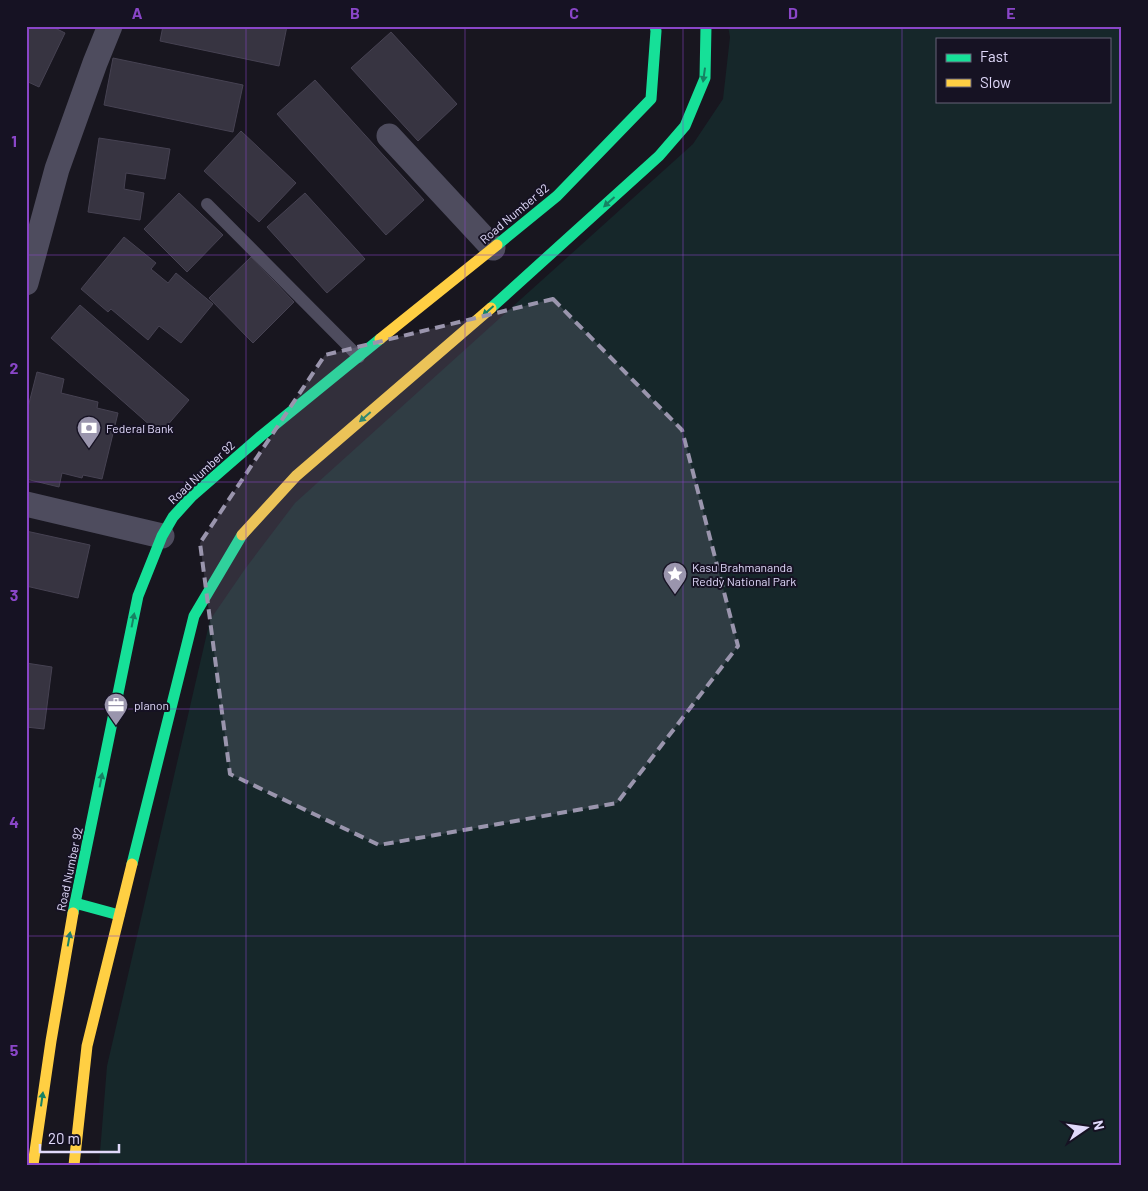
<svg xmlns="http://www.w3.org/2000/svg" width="1148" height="1191" font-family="Barlow,sans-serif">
	<rect width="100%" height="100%" fill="#18161f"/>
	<path fill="#16272a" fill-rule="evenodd" d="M 728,26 L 1122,26 L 1122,1165 L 99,1165 L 107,1066 L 210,620 L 245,569 L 295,503 L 693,144 L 723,99 L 730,37 ZM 937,39 L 1109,39 L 1109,101 L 937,101 Z"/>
	<g fill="#373441" stroke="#464252">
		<path d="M 26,26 L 51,26 L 65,33 L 39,87 L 26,81 Z"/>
		<path d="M 163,26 L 287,26 L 279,66 L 160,41 Z"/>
		<path d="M 391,32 L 457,104 L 418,141 L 351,68 Z"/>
		<path d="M 113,58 L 243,85 L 233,132 L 104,105 Z"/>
		<path d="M 315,80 L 424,200 L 386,235 L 277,114 Z"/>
		<path d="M 241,131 L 296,183 L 259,222 L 204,171 Z"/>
		<path d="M 99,138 L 170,149 L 165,179 L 126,173 L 124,189 L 144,193 L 140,220 L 88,212 Z"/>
		<path d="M 179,193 L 223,235 L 187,272 L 144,229 Z"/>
		<path d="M 305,193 L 365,259 L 327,293 L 267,227 Z"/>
		<path d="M 124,237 L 156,263 L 151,269 L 168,283 L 176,273 L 213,304 L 181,343 L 159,326 L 148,340 L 111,309 L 108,312 L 81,289 Z"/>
		<path d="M 251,257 L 294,302 L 253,343 L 209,298 Z"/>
		<path d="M 80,305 L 189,400 L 160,434 L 51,338 Z"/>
		<path d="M 37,372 L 64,379 L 61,393 L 98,402 L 97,408 L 118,413 L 102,479 L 83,475 L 82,478 L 62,473 L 59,487 L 26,479 L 26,415 Z"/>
		<path d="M 26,531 L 90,545 L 78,598 L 26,586 Z"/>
		<path d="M 26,663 L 52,667 L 44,729 L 26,727 Z"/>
	</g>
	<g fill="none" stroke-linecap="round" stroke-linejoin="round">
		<path stroke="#4e4c5e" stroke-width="12" d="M 207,204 L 359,357"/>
		<g stroke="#4e4c5e" stroke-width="25">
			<path d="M 389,136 L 493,248"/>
			<path d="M 26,283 L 57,169 L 95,63 L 110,26"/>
			<path d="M 26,504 L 162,536"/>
		</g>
		<g stroke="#16e098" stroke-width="11">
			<path d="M 497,245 L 557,196 L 651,99 L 656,31 L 655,26"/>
			<path d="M 491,308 L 659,156 L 685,126 L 705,78 L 706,26"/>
			<path d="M 132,864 L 194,616 L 242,535"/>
			<path d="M 75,903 L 119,915"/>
			<path d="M 73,913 L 138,596 L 162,536 L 173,517 L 192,496 L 261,436 L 380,339"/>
		</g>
		<g stroke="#ffcf43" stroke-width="11">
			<path d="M 380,339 L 497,245"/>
			<path d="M 242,535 L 296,476 L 491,308"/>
			<path d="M 33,1165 L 51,1041 L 73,913"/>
			<path d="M 74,1165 L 87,1046 L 132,864"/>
		</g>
	</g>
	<defs><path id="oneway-solid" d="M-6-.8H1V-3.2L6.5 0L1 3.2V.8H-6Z" transform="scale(1.25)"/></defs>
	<g fill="#168363">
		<use href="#oneway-solid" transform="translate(704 75) rotate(98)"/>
		<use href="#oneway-solid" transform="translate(609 202) rotate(138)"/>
		<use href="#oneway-solid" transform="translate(488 311) rotate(138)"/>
		<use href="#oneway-solid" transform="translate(365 417) rotate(139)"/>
		<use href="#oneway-solid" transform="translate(133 620) rotate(-79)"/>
		<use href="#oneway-solid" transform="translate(101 780) rotate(-79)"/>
		<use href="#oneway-solid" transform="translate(69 939) rotate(-80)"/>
		<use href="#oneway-solid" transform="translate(42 1099) rotate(-82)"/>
	</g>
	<path fill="#9a95ad" fill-opacity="0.2" stroke="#9a95ad" stroke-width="4" stroke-dasharray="10 6" stroke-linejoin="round" d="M 553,299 L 682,430 L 738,646 L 617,803 L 379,845 L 230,774 L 200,543 L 325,355 Z"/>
	<path fill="none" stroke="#8a46c8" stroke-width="1" stroke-opacity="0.55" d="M 246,26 L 246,1165M 465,26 L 465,1165M 683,26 L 683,1165M 902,26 L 902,1165M 26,255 L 1122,255M 26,482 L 1122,482M 26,709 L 1122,709M 26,936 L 1122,936"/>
	<defs>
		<symbol id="bank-pin" viewBox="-11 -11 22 30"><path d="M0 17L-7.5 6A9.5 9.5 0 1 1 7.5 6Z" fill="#9a95ad" stroke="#161223"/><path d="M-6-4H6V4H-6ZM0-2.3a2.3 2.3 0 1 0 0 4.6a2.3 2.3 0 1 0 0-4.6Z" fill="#fff"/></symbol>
		<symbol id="sight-pin" viewBox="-11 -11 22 30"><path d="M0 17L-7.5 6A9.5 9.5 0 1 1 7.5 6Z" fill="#9a95ad" stroke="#161223"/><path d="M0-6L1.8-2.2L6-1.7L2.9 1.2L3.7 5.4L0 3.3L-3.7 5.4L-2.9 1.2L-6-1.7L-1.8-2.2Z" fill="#fff"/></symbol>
		<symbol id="office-pin" viewBox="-11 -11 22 30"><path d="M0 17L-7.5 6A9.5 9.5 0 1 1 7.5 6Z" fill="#9a95ad" stroke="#161223"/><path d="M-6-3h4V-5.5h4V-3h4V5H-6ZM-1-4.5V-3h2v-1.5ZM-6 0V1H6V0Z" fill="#fff"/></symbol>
	</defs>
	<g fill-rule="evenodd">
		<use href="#bank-pin" x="75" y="414" width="28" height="38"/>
		<use href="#sight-pin" x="661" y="560" width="28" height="38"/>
		<use href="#office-pin" x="102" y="691" width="28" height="38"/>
	</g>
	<g text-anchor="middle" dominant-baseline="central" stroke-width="4" stroke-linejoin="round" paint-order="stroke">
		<g font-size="12" fill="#e0d9fa" stroke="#161223">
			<text transform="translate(514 213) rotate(-40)">Road Number 92</text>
			<text transform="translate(201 472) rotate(-43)">Road Number 92</text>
			<text transform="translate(69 869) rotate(-78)">Road Number 92</text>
		</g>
		<g font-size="12" fill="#e0d9fa" stroke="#161223" text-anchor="start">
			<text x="106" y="428">Federal Bank</text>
			<text x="692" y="567">Kasu Brahmananda<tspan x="692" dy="14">Reddy National Park</tspan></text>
			<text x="134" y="705">planon</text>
		</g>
	</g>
	<rect width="1148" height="1191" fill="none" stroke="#161223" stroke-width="55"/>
	<rect x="936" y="38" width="175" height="65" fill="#161223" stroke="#676279"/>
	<rect x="946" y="54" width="25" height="8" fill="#16e098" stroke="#676279"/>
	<text x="980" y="62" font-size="15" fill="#e0d9fa">Fast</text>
	<rect x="946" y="79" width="25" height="8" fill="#ffcf43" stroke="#676279"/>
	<text x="980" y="88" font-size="15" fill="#e0d9fa">Slow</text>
	<g transform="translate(1086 1128) rotate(77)" stroke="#161223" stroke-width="4" paint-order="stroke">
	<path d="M0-4L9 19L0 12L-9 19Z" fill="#e0d9fa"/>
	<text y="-8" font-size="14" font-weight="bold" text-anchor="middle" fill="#e0d9fa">N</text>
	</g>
	<path d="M40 1144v8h79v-8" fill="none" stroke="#e0d9fa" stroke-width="2.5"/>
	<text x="48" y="1144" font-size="15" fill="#e0d9fa" stroke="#161223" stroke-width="4" paint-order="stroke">20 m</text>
	<rect x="28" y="28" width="1092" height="1136" fill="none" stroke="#8a46c8" stroke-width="2"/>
	<g font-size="16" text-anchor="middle" font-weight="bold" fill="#8a46c8">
		<text x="137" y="19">A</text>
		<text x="355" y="19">B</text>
		<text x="574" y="19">C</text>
		<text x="793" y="19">D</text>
		<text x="1011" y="19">E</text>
		<text x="14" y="147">1</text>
		<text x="14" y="374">2</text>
		<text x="14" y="601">3</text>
		<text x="14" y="828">4</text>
		<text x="14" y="1056">5</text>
	</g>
</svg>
